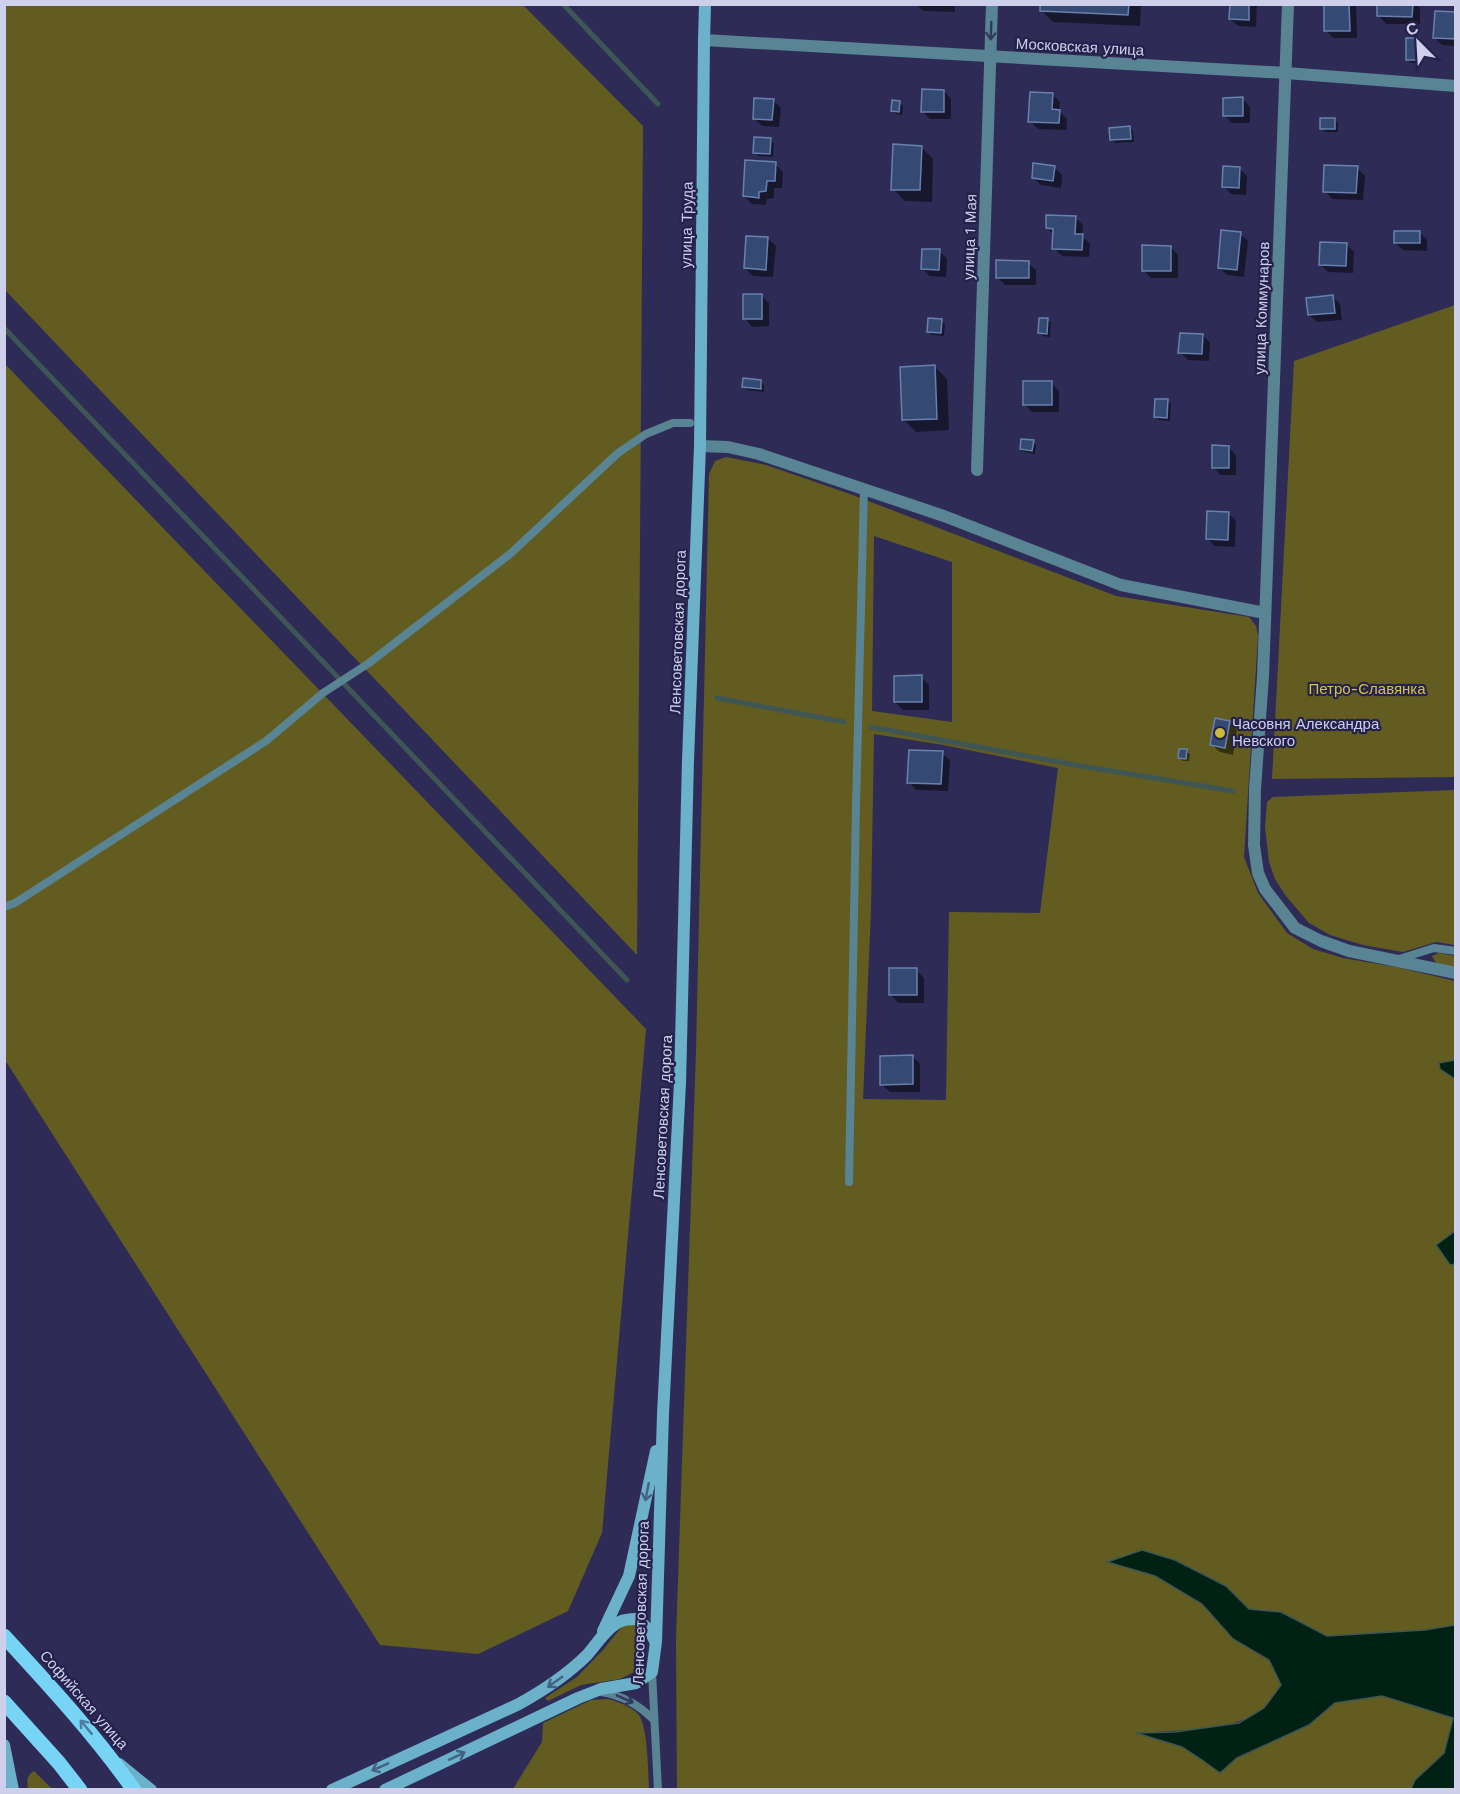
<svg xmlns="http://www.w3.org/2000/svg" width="1460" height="1794" font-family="'Work Sans',sans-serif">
	<rect width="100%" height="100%" fill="#2e2c57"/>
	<g fill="#635c21" fill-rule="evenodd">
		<path d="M 5,5 L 523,5 L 643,126 L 637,955 L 5,290 Z"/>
		<path d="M 1455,305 L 1455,777 L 1272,779 L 1294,361 Z"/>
		<path d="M 4,363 L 646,1029 L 602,1533 L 568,1611 L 478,1654 L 380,1645 L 5,1060 Z"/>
		<path d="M 726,457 L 766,465 L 850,494 L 1116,596 L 1249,617 L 1256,626 L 1258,636 L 1244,857 L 1258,893 L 1287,933 L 1313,949 L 1343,958 L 1396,967 L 1455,981 L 1455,1060 L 1439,1063 L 1440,1069 L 1455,1079 L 1455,1231 L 1437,1245 L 1450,1265 L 1455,1264 L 1455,1625 L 1425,1630 L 1327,1636 L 1281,1612 L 1249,1609 L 1226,1586 L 1175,1560 L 1142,1550 L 1108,1562 L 1155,1576 L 1202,1604 L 1233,1639 L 1269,1660 L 1282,1685 C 1276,1692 1271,1701 1264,1707 C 1236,1734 1174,1728 1138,1734 L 1182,1747 L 1202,1760 L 1220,1773 L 1237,1758 L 1309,1725 L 1334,1703 L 1382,1695 L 1453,1718 L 1444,1753 L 1415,1780 L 1411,1789 L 677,1790 L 676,1639 L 696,1052 L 709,474 L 715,461 ZM 874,536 L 952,562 L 952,722 L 872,711 ZM 874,734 L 943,745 L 1058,768 L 1040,913 L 949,912 L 946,1100 L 863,1099 L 871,910 Z"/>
		<path d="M 1455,790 L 1455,945 L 1436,942 L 1403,952 L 1363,945 L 1330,935 L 1309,923 L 1286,896 L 1275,879 L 1269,862 L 1265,827 L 1267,802 L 1273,797 Z"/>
		<path d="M 1439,953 L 1455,956 L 1455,967 L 1436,963 L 1432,956 Z"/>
		<path d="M 624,1624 C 629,1624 635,1624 638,1628 C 647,1637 642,1657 642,1668 L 620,1679 L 581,1685 L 548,1701 L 545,1698 L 577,1677 L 603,1650 Z"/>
		<path d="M 608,1699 C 619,1702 630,1706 638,1714 C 648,1725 648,1772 649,1789 L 513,1789 L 542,1742 L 543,1723 L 591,1700 Z"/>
		<path d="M 34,1771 L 52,1789 L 28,1789 C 27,1781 26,1776 34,1771 Z"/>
	</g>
	<g fill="#012114" stroke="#3e5654" stroke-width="1.5">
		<path d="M 1455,1060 L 1456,1060 L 1455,1079 L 1440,1069 L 1439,1063 Z"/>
		<path d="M 1455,1231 L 1455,1264 L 1450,1265 L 1436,1245 Z"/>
		<path d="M 1142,1550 L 1175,1560 L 1226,1586 L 1249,1609 L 1281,1612 L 1327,1636 L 1425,1630 L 1455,1625 L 1455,1789 L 1411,1789 L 1415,1780 L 1444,1753 L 1453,1718 L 1382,1696 L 1335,1703 L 1309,1725 L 1237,1758 L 1220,1773 L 1202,1760 L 1182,1747 L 1136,1733 L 1175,1732 L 1239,1723 L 1264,1708 L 1281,1685 L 1269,1660 L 1233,1639 L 1202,1604 L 1155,1576 L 1107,1562 Z"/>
	</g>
	<g fill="#0007">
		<path d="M 916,4 L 955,4 L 955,12 L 923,11 Z"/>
		<path d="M 1041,4 L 1141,4 L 1140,26 L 1053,22 L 1041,10 Z"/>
		<path d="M 1231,4 L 1257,4 L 1256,27 L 1238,26 L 1230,19 Z"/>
		<path d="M 1325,4 L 1356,4 L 1357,38 L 1333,38 L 1326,31 Z"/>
		<path d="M 1379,4 L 1416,4 L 1420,8 L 1420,24 L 1386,24 L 1379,16 Z"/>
		<path d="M 1456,14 L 1456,46 L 1442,45 L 1434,37 Z"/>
		<path d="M 1419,40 L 1422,43 L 1422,63 L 1411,63 L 1407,60 Z"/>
		<path d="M 944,91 L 951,99 L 951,119 L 930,119 L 922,111 Z"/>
		<path d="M 1052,94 L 1060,102 L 1059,111 L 1067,119 L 1066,130 L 1038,129 L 1030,121 Z"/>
		<path d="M 1243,99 L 1250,107 L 1250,123 L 1232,123 L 1225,116 Z"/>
		<path d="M 773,100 L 781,108 L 779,127 L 762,126 L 754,118 Z"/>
		<path d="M 899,102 L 903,106 L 902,115 L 896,114 L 893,111 Z"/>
		<path d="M 1335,119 L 1338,123 L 1338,132 L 1325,132 L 1322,128 Z"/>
		<path d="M 1130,128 L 1133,131 L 1134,142 L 1115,143 L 1111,139 Z"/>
		<path d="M 770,139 L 774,143 L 773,157 L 758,156 L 755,152 Z"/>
		<path d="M 921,147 L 933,159 L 932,202 L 905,201 L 893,189 Z"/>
		<path d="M 775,164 L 783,172 L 782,188 L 774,188 L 774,198 L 767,199 L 766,205 L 752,204 L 744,196 Z"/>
		<path d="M 1055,168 L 1062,175 L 1061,188 L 1041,185 L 1033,178 Z"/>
		<path d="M 1239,168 L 1247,176 L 1246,195 L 1231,194 L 1224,186 Z"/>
		<path d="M 1357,168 L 1365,176 L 1363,200 L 1332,199 L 1325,191 Z"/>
		<path d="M 1075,217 L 1083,225 L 1082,236 L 1090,244 L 1089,257 L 1062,256 L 1054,248 L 1054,235 L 1047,228 Z"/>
		<path d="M 1420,233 L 1427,240 L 1427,251 L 1403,250 L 1395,243 Z"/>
		<path d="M 1240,234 L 1248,241 L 1244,277 L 1227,275 L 1219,267 Z"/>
		<path d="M 768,239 L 776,246 L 773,277 L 753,276 L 745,268 Z"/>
		<path d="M 1347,245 L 1354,252 L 1353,273 L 1328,272 L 1320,264 Z"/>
		<path d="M 1170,247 L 1178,255 L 1178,278 L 1151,278 L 1143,270 Z"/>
		<path d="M 939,251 L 947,259 L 946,277 L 930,276 L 922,268 Z"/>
		<path d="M 1028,263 L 1036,270 L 1036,285 L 1005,285 L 997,277 Z"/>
		<path d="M 761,295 L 769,303 L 769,326 L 752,327 L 745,319 Z"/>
		<path d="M 1333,297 L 1340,304 L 1342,320 L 1317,322 L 1309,315 Z"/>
		<path d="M 1047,319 L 1051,323 L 1050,337 L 1043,336 L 1040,333 Z"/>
		<path d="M 941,320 L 945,324 L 944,336 L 932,335 L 929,332 Z"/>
		<path d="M 1203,335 L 1210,343 L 1209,361 L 1188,360 L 1180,352 Z"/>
		<path d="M 935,367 L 947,379 L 949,430 L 916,432 L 904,420 Z"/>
		<path d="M 761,382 L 764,385 L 764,392 L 747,390 L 743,386 Z"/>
		<path d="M 1051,383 L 1059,391 L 1059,412 L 1032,412 L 1024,404 Z"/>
		<path d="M 1167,400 L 1171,404 L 1170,421 L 1159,420 L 1155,417 Z"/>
		<path d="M 1033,442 L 1036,445 L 1035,454 L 1025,452 L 1021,449 Z"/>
		<path d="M 1228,447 L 1236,455 L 1236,475 L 1221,475 L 1213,467 Z"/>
		<path d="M 1229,514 L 1236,521 L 1235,547 L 1215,546 L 1207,538 Z"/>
		<path d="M 921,677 L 929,685 L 929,710 L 903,710 L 895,702 Z"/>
		<path d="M 1230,723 L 1237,730 L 1233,755 L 1220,752 L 1212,745 Z"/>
		<path d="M 1186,751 L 1190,754 L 1189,761 L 1183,761 L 1179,757 Z"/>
		<path d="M 942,753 L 950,760 L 948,791 L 916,790 L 909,782 Z"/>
		<path d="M 916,970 L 924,978 L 924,1003 L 898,1003 L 891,995 Z"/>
		<path d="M 912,1056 L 920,1064 L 920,1092 L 890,1092 L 882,1085 Z"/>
	</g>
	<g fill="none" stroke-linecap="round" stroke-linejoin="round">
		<g stroke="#3e5654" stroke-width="5">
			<path d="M 563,4 L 658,104"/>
			<path d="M 4,328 L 627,980"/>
			<path d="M 717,698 L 844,722"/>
			<path d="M 871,727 L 1075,765 L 1233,791"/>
		</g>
	</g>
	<g fill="#354a73" stroke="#6880ad" stroke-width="1.5">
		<path d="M 1040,4 L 1129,4 L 1128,15 L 1040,11 Z"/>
		<path d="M 1230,4 L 1249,4 L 1249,20 L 1229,19 Z"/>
		<path d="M 1324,4 L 1349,4 L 1350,31 L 1324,31 Z"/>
		<path d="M 1377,4 L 1413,4 L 1412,17 L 1377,16 Z"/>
		<path d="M 1435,11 L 1456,12 L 1456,39 L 1433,38 Z"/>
		<rect x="1406" y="38" width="13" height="22"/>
		<path d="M 922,89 L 944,90 L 944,112 L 921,112 Z"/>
		<path d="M 1030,92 L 1053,93 L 1052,109 L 1060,110 L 1059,123 L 1028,122 Z"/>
		<path d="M 1243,97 L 1243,116 L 1223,116 L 1223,98 Z"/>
		<path d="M 754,98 L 774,99 L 772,120 L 753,119 Z"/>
		<path d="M 892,100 L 900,101 L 899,112 L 891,111 Z"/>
		<rect x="1320" y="118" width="15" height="11"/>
		<path d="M 1130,126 L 1131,139 L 1110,140 L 1109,128 Z"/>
		<path d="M 754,137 L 771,138 L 770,154 L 753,153 Z"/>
		<path d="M 893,144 L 922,146 L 920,190 L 891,190 Z"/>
		<path d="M 745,160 L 776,162 L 775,181 L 767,181 L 766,191 L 759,192 L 759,198 L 743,196 Z"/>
		<path d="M 1033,163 L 1055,166 L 1053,181 L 1032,178 Z"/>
		<path d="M 1324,165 L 1358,166 L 1356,193 L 1323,192 Z"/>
		<path d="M 1223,166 L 1240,167 L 1239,188 L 1222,187 Z"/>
		<path d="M 1046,215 L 1076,216 L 1075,234 L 1083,234 L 1082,250 L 1052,249 L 1053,229 L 1046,228 Z"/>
		<path d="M 1221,230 L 1241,232 L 1237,270 L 1218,268 Z"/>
		<rect x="1394" y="231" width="26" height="12"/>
		<path d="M 746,236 L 768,237 L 766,270 L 744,268 Z"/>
		<path d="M 1320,242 L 1347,243 L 1346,266 L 1319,265 Z"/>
		<path d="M 1142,245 L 1171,246 L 1171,271 L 1142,271 Z"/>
		<path d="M 922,249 L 940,249 L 939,270 L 921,269 Z"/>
		<path d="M 996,260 L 1029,261 L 1029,278 L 996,278 Z"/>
		<rect x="743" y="294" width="19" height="25"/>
		<path d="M 1333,295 L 1335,313 L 1308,315 L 1306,298 Z"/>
		<path d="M 928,318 L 942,319 L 941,333 L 927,332 Z"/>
		<path d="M 1039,318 L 1048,318 L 1047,334 L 1038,333 Z"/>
		<path d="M 1180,333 L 1203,334 L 1202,354 L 1178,353 Z"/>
		<path d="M 935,365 L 937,419 L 902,420 L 900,367 Z"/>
		<path d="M 743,378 L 761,380 L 761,389 L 742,387 Z"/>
		<rect x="1023" y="381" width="29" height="24"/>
		<path d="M 1155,399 L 1168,399 L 1167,418 L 1154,417 Z"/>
		<path d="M 1021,439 L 1034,440 L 1032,451 L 1020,449 Z"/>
		<path d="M 1212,445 L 1229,446 L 1229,468 L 1212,468 Z"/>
		<path d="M 1207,511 L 1229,512 L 1228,540 L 1206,539 Z"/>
		<path d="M 922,675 L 922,702 L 894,702 L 894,676 Z"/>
		<path d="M 1215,718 L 1230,721 L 1225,748 L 1210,745 Z"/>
		<path d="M 1179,749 L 1187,749 L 1186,759 L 1178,758 Z"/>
		<path d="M 909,750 L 943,751 L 941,784 L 907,783 Z"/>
		<rect x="889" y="968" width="28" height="27"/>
		<path d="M 913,1055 L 913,1084 L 880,1085 L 880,1056 Z"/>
	</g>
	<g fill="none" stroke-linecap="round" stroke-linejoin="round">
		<g stroke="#598493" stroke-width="8">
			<path d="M 4,907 L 15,903 L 266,741 L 323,693 L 369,663 L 510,554 L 618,453 L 646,434 L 673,423 L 690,423"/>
			<path d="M 1399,959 L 1434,948 L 1456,951"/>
			<path d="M 849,1182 L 856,806 L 864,489"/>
			<path d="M 652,1672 L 658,1790"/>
			<path d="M 601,1692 C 622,1695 638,1704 654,1720"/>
		</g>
		<g stroke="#598493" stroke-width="12">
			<path d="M 1288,4 L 1263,676 L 1255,789 L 1254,845 L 1258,873 L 1265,889 L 1295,928 L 1321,941 L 1349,951 L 1456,973"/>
			<path d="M 704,40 L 1286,73 L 1456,86"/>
			<path d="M 700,446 L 728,447 L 759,454 L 944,516 L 1121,585 L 1265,613"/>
			<path d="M 977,470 L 992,4"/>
		</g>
		<g stroke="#6bb1ca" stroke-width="12">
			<path d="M 603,1631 L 629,1576 L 656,1451"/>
			<path d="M 4,1745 L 13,1790"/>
			<path d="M 119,1764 L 151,1790"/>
			<path d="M 332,1790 L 519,1704 C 544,1690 567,1675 587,1655 C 597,1644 606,1628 619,1622 C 625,1619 631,1619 637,1619 L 650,1631 L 655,1641"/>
			<path d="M 385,1790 L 578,1698 L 601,1689 L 636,1683 L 652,1672 L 656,1642 L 663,1414 L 680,1083 L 688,760 L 700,446 L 704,40 L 705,4"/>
		</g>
		<g stroke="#78d4f4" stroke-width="15">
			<path d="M 4,1636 C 50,1686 95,1735 134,1790"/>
			<path d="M 4,1702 L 59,1763 L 80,1790"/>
		</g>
	</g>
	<defs><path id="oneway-shaft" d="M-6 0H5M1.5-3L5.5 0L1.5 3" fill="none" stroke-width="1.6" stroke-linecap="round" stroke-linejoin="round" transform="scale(1.5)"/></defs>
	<g stroke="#313a5e">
		<use href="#oneway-shaft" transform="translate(991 31) rotate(92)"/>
		<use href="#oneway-shaft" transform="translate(625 1699) rotate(24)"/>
	</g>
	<g stroke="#446285">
		<use href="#oneway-shaft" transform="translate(647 1492) rotate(101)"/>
		<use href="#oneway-shaft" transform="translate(555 1682) rotate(145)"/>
		<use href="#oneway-shaft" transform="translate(457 1756) rotate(-25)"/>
		<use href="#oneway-shaft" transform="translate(380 1767) rotate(156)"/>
	</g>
	<use stroke="#4e7ba0" href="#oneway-shaft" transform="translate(86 1727) rotate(-130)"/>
	<circle fill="#c9bb3b" stroke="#24224c" stroke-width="2" cx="1220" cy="733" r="6"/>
	<g text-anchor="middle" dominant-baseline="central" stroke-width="4.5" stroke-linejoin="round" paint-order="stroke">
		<g font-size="15" fill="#ced0eb" stroke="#24224c">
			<text transform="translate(1080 47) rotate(3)">Московская улица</text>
			<text transform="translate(687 225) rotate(-89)">улица Труда</text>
			<text transform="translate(970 237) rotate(-88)">улица 1 Мая</text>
			<text transform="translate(1262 308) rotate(-88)">улица Коммунаров</text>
			<text transform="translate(678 632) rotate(-88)">Ленсоветовская дорога</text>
			<text transform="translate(663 1117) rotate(-87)">Ленсоветовская дорога</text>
			<text transform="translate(641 1603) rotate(-88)">Ленсоветовская дорога</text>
			<text transform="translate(84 1700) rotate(49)">Софийская улица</text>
		</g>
		<g font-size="15" fill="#d3c544" stroke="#24224c">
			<text x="1367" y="689">Петро-Славянка</text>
		</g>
		<g font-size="15" fill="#ced0eb" stroke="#24224c" text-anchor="start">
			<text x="1232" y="724">Часовня Александра<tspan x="1232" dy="17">Невского</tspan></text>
		</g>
	</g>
	<rect width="1460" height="1794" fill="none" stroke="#ced0eb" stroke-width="12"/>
	<g transform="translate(1418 42) rotate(336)" stroke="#24224c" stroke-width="4.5" paint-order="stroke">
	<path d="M0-4.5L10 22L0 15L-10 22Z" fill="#ced0eb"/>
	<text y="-9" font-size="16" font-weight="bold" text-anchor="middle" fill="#ced0eb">С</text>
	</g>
</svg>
